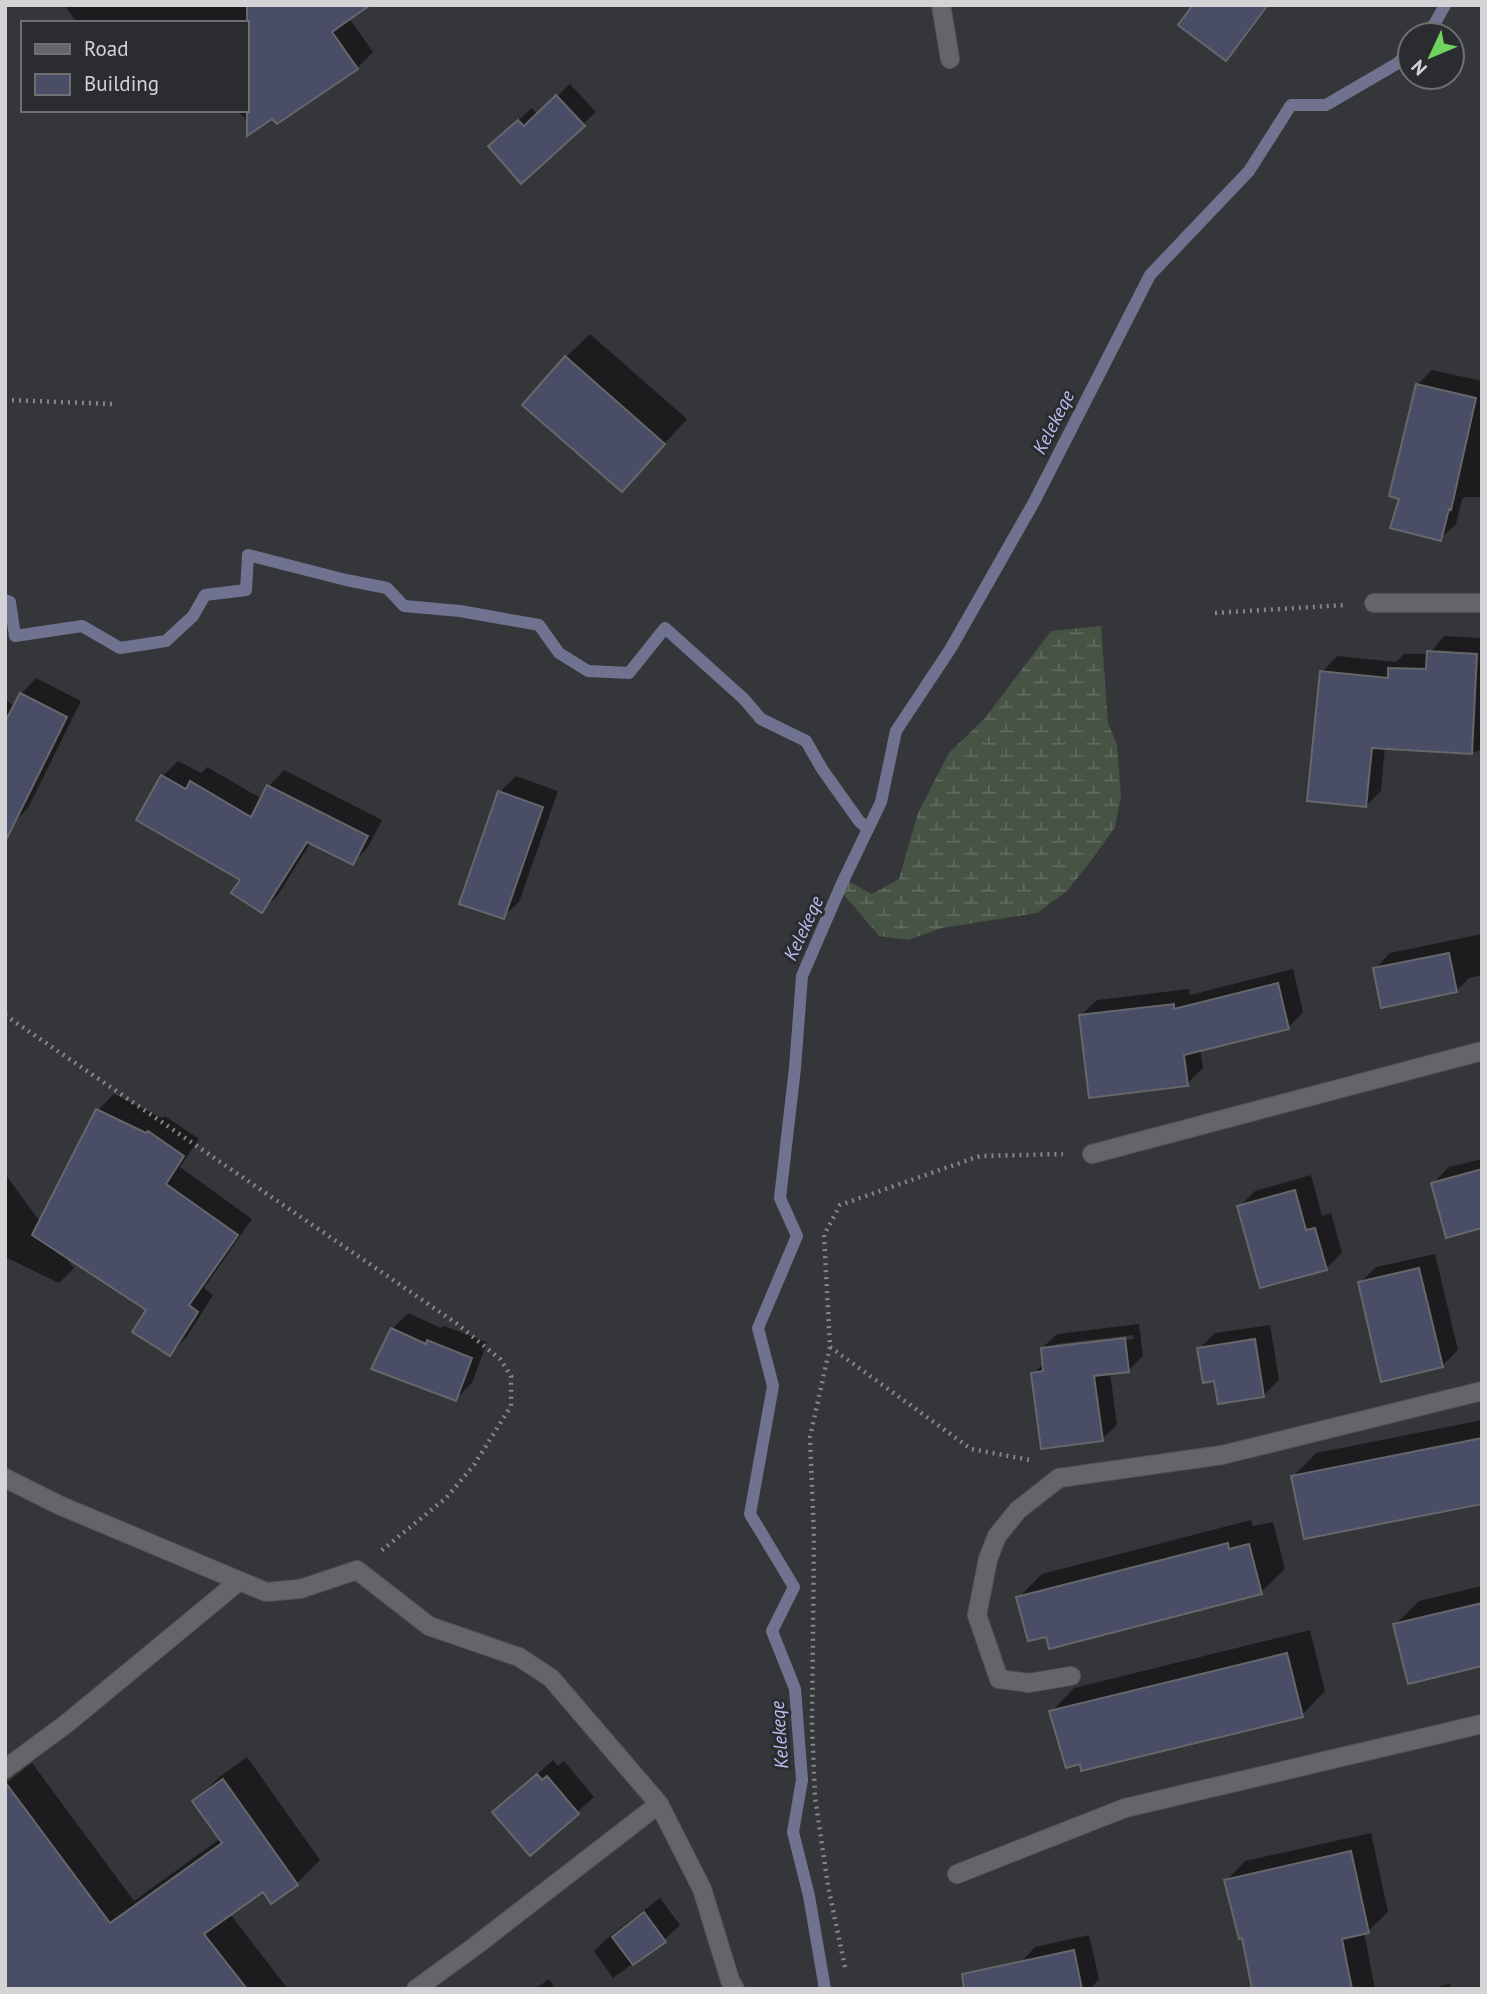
<svg xmlns="http://www.w3.org/2000/svg" width="1487" height="1994" font-family="'PT Sans',sans-serif">
	<defs>
		<pattern id="wetland-marsh" width="20" height="14" patternUnits="userSpaceOnUse" patternTransform="scale(1.75)"><rect width="20" height="14" fill="#475345"/><path d="M1 5h8M5 5V1M11 12h8M15 12V8" fill="none" stroke="#616b5f"/></pattern>
	</defs>
	<rect width="100%" height="100%" fill="#353639"/>
	<path fill="url(#wetland-marsh)" d="M 1101,626 L 1108,723 L 1117,745 L 1121,796 L 1115,827 L 1093,858 L 1068,890 L 1037,913 L 942,928 L 908,940 L 879,936 L 840,890 L 844,879 L 872,894 L 899,879 L 918,813 L 949,753 L 985,718 L 1051,631 Z"/>
	<g fill="#0007" fill-rule="evenodd">
		<path d="M 64,5 L 367,5 L 349,18 L 373,52 L 357,68 L 255,129 L 237,110 L 247,110 L 247,23 L 77,23 Z"/>
		<path d="M 1195,5 L 1270,5 L 1241,43 L 1225,58 Z"/>
		<path d="M 570,84 L 596,112 L 583,124 L 504,133 L 532,108 L 538,115 Z"/>
		<path d="M 590,334 L 687,419 L 622,490 L 566,357 Z"/>
		<path d="M 1432,370 L 1482,381 L 1482,497 L 1464,497 L 1462,499 L 1456,524 L 1440,539 L 1401,497 L 1417,385 Z"/>
		<path d="M 1444,636 L 1482,638 L 1482,749 L 1476,752 L 1385,747 L 1381,791 L 1366,806 L 1322,672 L 1337,656 L 1396,662 L 1404,654 L 1429,654 Z"/>
		<path d="M 36,678 L 81,701 L 28,808 L 13,824 L 5,820 L 5,700 L 15,706 L 21,694 Z"/>
		<path d="M 178,761 L 201,773 L 207,767 L 262,799 L 269,786 L 284,770 L 382,820 L 368,847 L 353,863 L 311,842 L 278,895 L 262,910 L 242,879 L 162,777 Z"/>
		<path d="M 516,776 L 558,791 L 519,902 L 503,917 L 500,792 Z"/>
		<path d="M 1482,934 L 1482,975 L 1469,978 L 1456,991 L 1375,969 L 1390,953 Z"/>
		<path d="M 1293,969 L 1303,1012 L 1288,1028 L 1200,1049 L 1203,1068 L 1187,1084 L 1081,1015 L 1097,1000 L 1189,989 L 1190,995 Z"/>
		<path d="M 114,1094 L 162,1118 L 165,1116 L 199,1139 L 180,1167 L 252,1219 L 204,1288 L 213,1295 L 186,1338 L 170,1354 L 148,1309 L 63,1254 L 74,1268 L 59,1283 L 5,1257 L 5,1174 L 41,1223 L 98,1110 Z"/>
		<path d="M 1482,1159 L 1482,1226 L 1433,1183 L 1449,1167 Z"/>
		<path d="M 1311,1175 L 1322,1216 L 1331,1213 L 1342,1253 L 1326,1268 L 1239,1207 L 1255,1191 Z"/>
		<path d="M 1435,1254 L 1458,1350 L 1442,1366 L 1360,1283 L 1376,1267 Z"/>
		<path d="M 408,1313 L 441,1328 L 444,1326 L 487,1342 L 472,1383 L 456,1399 L 392,1329 Z"/>
		<path d="M 1139,1324 L 1143,1356 L 1129,1370 L 1110,1372 L 1117,1425 L 1102,1439 L 1033,1374 L 1044,1363 L 1042,1348 L 1057,1334 ZM 1133,1335 L 1134,1339 L 1056,1348 L 1056,1344 Z"/>
		<path d="M 1270,1325 L 1279,1380 L 1263,1396 L 1216,1379 L 1199,1349 L 1215,1333 Z"/>
		<path d="M 1482,1420 L 1482,1503 L 1293,1476 L 1316,1453 Z"/>
		<path d="M 1251,1520 L 1253,1526 L 1273,1522 L 1285,1569 L 1261,1592 L 1047,1635 L 1018,1598 L 1042,1574 Z"/>
		<path d="M 1482,1586 L 1482,1664 L 1395,1625 L 1419,1601 Z"/>
		<path d="M 1310,1630 L 1325,1691 L 1302,1715 L 1081,1762 L 1051,1712 L 1074,1688 Z"/>
		<path d="M 247,1757 L 320,1860 L 297,1883 L 272,1902 L 263,1890 L 230,1914 L 288,1989 L 5,1989 L 5,1784 L 32,1763 L 134,1901 L 221,1838 L 195,1801 L 218,1778 Z"/>
		<path d="M 553,1760 L 558,1766 L 564,1761 L 594,1797 L 530,1854 L 495,1812 Z"/>
		<path d="M 1371,1833 L 1388,1912 L 1368,1931 L 1364,1932 L 1375,1989 L 1253,1989 L 1243,1936 L 1226,1881 L 1245,1861 Z"/>
		<path d="M 660,1898 L 680,1925 L 664,1940 L 613,1978 L 594,1951 L 610,1936 Z"/>
		<path d="M 1089,1935 L 1099,1979 L 1090,1989 L 1025,1989 L 1020,1963 L 1035,1947 Z"/>
		<path d="M 549,1979 L 556,1989 L 535,1989 Z"/>
		<path d="M 1450,1984 L 1451,1989 L 1428,1989 Z"/>
	</g>
	<g fill="none" stroke-linecap="round" stroke-linejoin="round">
		<g stroke="#6f738f" stroke-width="12">
			<path d="M 1424,35 L 1435,23 L 1445,5"/>
			<path d="M 5,600 L 10,602 L 15,636 L 82,626 L 120,648 L 166,641 L 193,616 L 205,595 L 246,590 L 248,555 L 346,580 L 387,588 L 404,606 L 460,611 L 539,625 L 559,653 L 588,671 L 629,673 L 665,628 L 744,699 L 761,719 L 806,741 L 822,769 L 859,821 L 868,829"/>
			<path d="M 825,1989 L 809,1896 L 793,1832 L 802,1780 L 795,1689 L 772,1631 L 794,1587 L 750,1514 L 773,1386 L 758,1328 L 797,1236 L 780,1198 L 795,1068 L 802,976 L 844,879 L 881,802 L 896,731 L 951,648 L 1034,502 L 1150,275 L 1249,171 L 1291,105 L 1326,105 L 1398,63 L 1410,50"/>
		</g>
	</g>
	<g fill="#494d66" stroke="#66676b" stroke-width="2">
		<path d="M 247,5 L 370,5 L 332,32 L 358,69 L 277,124 L 272,119 L 247,136 Z"/>
		<path d="M 1193,5 L 1268,5 L 1226,61 L 1178,25 Z"/>
		<path d="M 556,95 L 585,126 L 521,184 L 488,146 L 518,120 L 524,126 Z"/>
		<path d="M 565,356 L 665,444 L 622,492 L 522,405 Z"/>
		<path d="M 1416,384 L 1476,398 L 1451,510 L 1449,509 L 1441,541 L 1390,528 L 1399,499 L 1389,496 Z"/>
		<path d="M 1427,651 L 1477,654 L 1472,754 L 1372,748 L 1366,807 L 1307,801 L 1320,671 L 1388,678 L 1388,668 L 1426,669 Z"/>
		<path d="M 20,693 L 67,717 L 5,842 L 5,722 Z"/>
		<path d="M 161,775 L 186,789 L 190,781 L 251,817 L 267,785 L 368,836 L 353,865 L 307,842 L 262,913 L 231,893 L 240,880 L 136,820 Z"/>
		<path d="M 498,791 L 543,807 L 504,919 L 459,904 Z"/>
		<path d="M 1449,953 L 1457,992 L 1381,1008 L 1373,968 Z"/>
		<path d="M 1278,983 L 1289,1029 L 1184,1055 L 1188,1086 L 1089,1098 L 1079,1015 L 1174,1004 L 1174,1009 Z"/>
		<path d="M 96,1109 L 146,1133 L 148,1131 L 184,1156 L 166,1184 L 238,1235 L 189,1305 L 198,1312 L 170,1356 L 132,1332 L 146,1310 L 32,1235 Z"/>
		<path d="M 1482,1169 L 1482,1228 L 1446,1238 L 1431,1183 Z"/>
		<path d="M 1295,1190 L 1306,1230 L 1315,1228 L 1327,1270 L 1260,1288 L 1237,1206 Z"/>
		<path d="M 1419,1268 L 1443,1367 L 1381,1382 L 1358,1282 Z"/>
		<path d="M 391,1328 L 426,1344 L 427,1340 L 472,1358 L 456,1401 L 371,1369 Z"/>
		<path d="M 1125,1338 L 1129,1372 L 1094,1376 L 1103,1441 L 1041,1449 L 1031,1373 L 1043,1371 L 1041,1348 Z"/>
		<path d="M 1255,1339 L 1264,1397 L 1218,1404 L 1214,1381 L 1203,1383 L 1197,1348 Z"/>
		<path d="M 1482,1438 L 1482,1504 L 1304,1539 L 1291,1476 Z"/>
		<path d="M 1228,1543 L 1229,1549 L 1249,1544 L 1262,1594 L 1049,1649 L 1046,1637 L 1028,1641 L 1016,1597 Z"/>
		<path d="M 1482,1603 L 1482,1666 L 1408,1684 L 1393,1624 Z"/>
		<path d="M 1287,1653 L 1303,1717 L 1081,1771 L 1080,1764 L 1066,1768 L 1049,1711 Z"/>
		<path d="M 537,1774 L 542,1780 L 547,1776 L 579,1814 L 530,1856 L 492,1812 Z"/>
		<path d="M 223,1779 L 298,1885 L 271,1904 L 263,1892 L 204,1934 L 247,1989 L 5,1989 L 5,1782 L 110,1923 L 222,1843 L 192,1801 Z"/>
		<path d="M 1351,1851 L 1369,1933 L 1342,1939 L 1352,1989 L 1252,1989 L 1242,1938 L 1239,1939 L 1224,1880 Z"/>
		<path d="M 644,1912 L 666,1942 L 633,1965 L 612,1937 Z"/>
		<path d="M 1074,1950 L 1082,1989 L 964,1989 L 962,1974 Z"/>
	</g>
	<g fill="none" stroke-linecap="round" stroke-linejoin="round">
		<defs>
			<g id="lane">
				<path d="M 941,5 L 950,59"/>
				<path d="M 5,1478 L 59,1505 L 266,1592 L 300,1589 L 357,1570 L 429,1626 L 519,1657 L 551,1678 L 659,1804 L 702,1889 L 730,1980 L 735,1989"/>
				<path d="M 1059,1478 L 1018,1510 L 997,1536 L 988,1559 L 977,1615 L 999,1679 L 1029,1683 L 1071,1676"/>
				<path d="M 5,1769 L 66,1724 L 238,1582"/>
				<path d="M 416,1989 L 474,1947 L 659,1804"/>
			</g>
			<g id="street">
				<path d="M 1374,603 L 1482,603"/>
				<path d="M 1092,1154 L 1482,1051"/>
				<path d="M 1059,1478 L 1222,1455 L 1482,1391"/>
				<path d="M 957,1874 L 1125,1808 L 1482,1724"/>
			</g>
		</defs>
		<use href="#lane" stroke="#545457" stroke-width="20"/>
		<use href="#street" stroke="#545457" stroke-width="20"/>
		<g stroke="#858688" stroke-width="4.5" stroke-dasharray="2 5" stroke-linecap="butt">
			<path d="M 5,400 L 113,404"/>
			<path d="M 1215,613 L 1345,605"/>
			<path d="M 5,1015 L 456,1323 L 500,1359 L 511,1376 L 511,1406 L 474,1465 L 446,1498 L 381,1551"/>
			<path d="M 830,1347 L 971,1449 L 1030,1460"/>
			<path d="M 845,1967 L 828,1886 L 815,1797 L 812,1725 L 814,1537 L 810,1437 L 830,1347 L 824,1235 L 840,1205 L 980,1156 L 1063,1154"/>
		</g>
		<use href="#lane" stroke="#646569" stroke-width="18"/>
		<use href="#street" stroke="#646569" stroke-width="18"/>
	</g>
	<g text-anchor="middle" dominant-baseline="central" stroke-width="6" stroke-linejoin="round" paint-order="stroke">
		<g font-size="19" font-style="italic" fill="#b9c1f4" stroke="#2b2c2f">
			<text transform="translate(1053 422) rotate(-63)">Kelekeqe</text>
			<text transform="translate(803 928) rotate(-65)">Kelekeqe</text>
			<text transform="translate(779 1735) rotate(-94)">Kelekeqe</text>
		</g>
	</g>
	<rect width="1487" height="1994" fill="none" stroke="#d4d4d6" stroke-width="14"/>
	<rect x="21" y="21" width="228" height="91" fill="#2b2c2f" stroke="#6f6f72" stroke-width="2"/>
	<rect x="35" y="44" width="35" height="10" fill="#646569" stroke="#6f6f72" stroke-width="2"/>
	<text x="84" y="56" font-size="21" fill="#d4d4d6">Road</text>
	<rect x="35" y="74" width="35" height="21" fill="#494d66" stroke="#6f6f72" stroke-width="2"/>
	<text x="84" y="91" font-size="21" fill="#d4d4d6">Building</text>
	<g transform="translate(1431 56) rotate(226)"><circle r="33" fill="#2b2c2f" stroke="#6f6f72" stroke-width="2"/>
	<path d="M0-5L12 26L0 18L-12 26Z" fill="#71d25e"/>
	<text y="-10" font-size="19" font-weight="bold" text-anchor="middle" fill="#d4d4d6">N</text>
	</g>
</svg>
